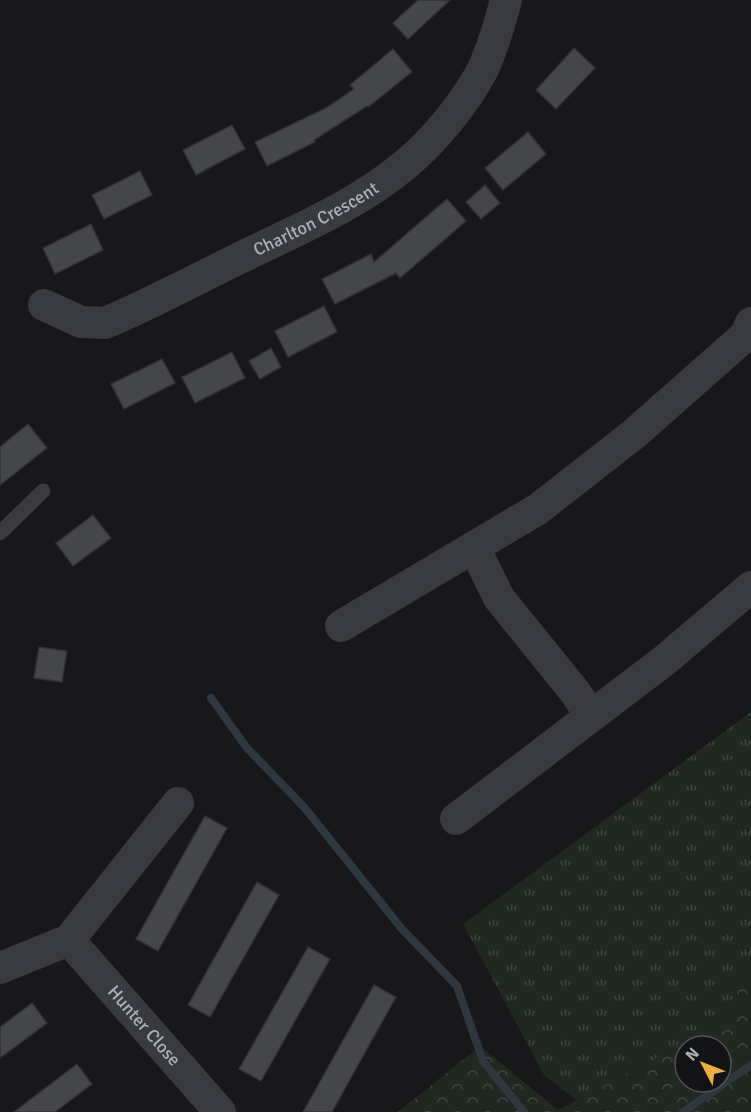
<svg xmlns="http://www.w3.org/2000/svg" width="751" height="1112" font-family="Signika,sans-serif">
	<defs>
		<pattern id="grass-tufts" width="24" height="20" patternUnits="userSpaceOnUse" patternTransform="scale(1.5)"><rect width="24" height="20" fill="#202821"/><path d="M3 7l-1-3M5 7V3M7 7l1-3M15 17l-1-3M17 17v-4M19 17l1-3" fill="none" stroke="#3e453f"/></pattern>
		<pattern id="forest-crowns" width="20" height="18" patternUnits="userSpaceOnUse" patternTransform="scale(1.5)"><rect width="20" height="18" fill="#202821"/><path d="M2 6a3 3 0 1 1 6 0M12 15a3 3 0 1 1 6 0" fill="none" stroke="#3e453f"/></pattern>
	</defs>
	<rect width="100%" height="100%" fill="#18181a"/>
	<path fill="url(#grass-tufts)" d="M 751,712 L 751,970 L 731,986 L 739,1015 L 685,1046 L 592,1112 L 544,1075 L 463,924 Z"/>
	<path fill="url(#forest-crowns)" fill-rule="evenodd" d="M 751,970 L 751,1112 L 398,1112 L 480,1046 L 558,1110 L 738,1015 L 731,986 ZM 685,1046 L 721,1046 L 721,1082 L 685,1082 Z"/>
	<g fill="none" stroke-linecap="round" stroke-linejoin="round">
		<g stroke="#2f373e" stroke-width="8">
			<path d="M 211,698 L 247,748 L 304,807 L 402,929 L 457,986 L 483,1061 L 524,1112"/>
			<path d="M 683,1112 L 751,1065"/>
		</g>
	</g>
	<g fill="#45464a" stroke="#323236" stroke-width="1.5">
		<path d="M 418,0 L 450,0 L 408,39 L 393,23 Z"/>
		<path d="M 574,48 L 595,68 L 556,109 L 536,90 Z"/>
		<path d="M 393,49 L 412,72 L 368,107 L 367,106 L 342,122 L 314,140 L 315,142 L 267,166 L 255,142 L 326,108 L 354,89 L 350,85 Z"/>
		<path d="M 232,125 L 245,149 L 196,175 L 183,150 Z"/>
		<path d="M 528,132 L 546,154 L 503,190 L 485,168 Z"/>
		<path d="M 140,171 L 152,195 L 104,219 L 92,195 Z"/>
		<path d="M 485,185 L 500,203 L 481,219 L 466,202 Z"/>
		<path d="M 447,199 L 466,221 L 400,278 L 396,273 L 335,304 L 322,279 L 371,254 L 374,262 Z"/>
		<path d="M 91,224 L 103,250 L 55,274 L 43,248 Z"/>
		<path d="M 324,306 L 337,332 L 288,357 L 275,331 Z"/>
		<path d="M 271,348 L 281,367 L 260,379 L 249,361 Z"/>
		<path d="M 232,352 L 245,378 L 195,403 L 182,377 Z"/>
		<path d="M 162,359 L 175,383 L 124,409 L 111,384 Z"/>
		<path d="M 28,424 L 47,448 L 0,485 L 0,447 Z"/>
		<path d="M 93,515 L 111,538 L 73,566 L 56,543 Z"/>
		<path d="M 39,647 L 67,651 L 62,682 L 34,678 Z"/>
		<path d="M 205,816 L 227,828 L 158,951 L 136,939 Z"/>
		<path d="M 257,882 L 279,895 L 210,1017 L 188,1005 Z"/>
		<path d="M 308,947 L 330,959 L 261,1081 L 239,1069 Z"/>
		<path d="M 374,985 L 396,997 L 353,1074 L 332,1112 L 303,1112 Z"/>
		<path d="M 32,1003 L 47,1023 L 0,1058 L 0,1027 Z"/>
		<path d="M 77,1064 L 92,1084 L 55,1112 L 14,1112 Z"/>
	</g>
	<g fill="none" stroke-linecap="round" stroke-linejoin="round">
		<path stroke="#393a3f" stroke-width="15" d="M 0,533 L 43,491"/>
		<g stroke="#393a3f" stroke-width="32">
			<path id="s1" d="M 44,305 L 81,322 L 105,323 C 153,303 200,277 248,254 C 302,228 360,203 406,164 C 434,141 466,102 483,69 C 493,47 500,23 506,0"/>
			<path d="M 474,547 L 499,598 L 575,692 L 591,716"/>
			<path d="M 341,626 L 538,509 L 634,434 L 746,335 L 751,323"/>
			<path d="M 456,819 L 665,660 L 751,587"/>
			<path id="s2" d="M 69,940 L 220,1112"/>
			<path d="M 0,968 L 69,940 L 178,803"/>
		</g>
	</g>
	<g text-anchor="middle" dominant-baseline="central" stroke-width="5" stroke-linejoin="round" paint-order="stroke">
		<g font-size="18" fill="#abb0b9" stroke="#131315">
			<text stroke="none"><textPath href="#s1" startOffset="300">Charlton Crescent</textPath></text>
			<text stroke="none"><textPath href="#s2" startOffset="114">Hunter Close</textPath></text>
		</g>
	</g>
	<g transform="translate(703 1064) rotate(312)"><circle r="28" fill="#131315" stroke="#505257" stroke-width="1.5"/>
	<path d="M0-4.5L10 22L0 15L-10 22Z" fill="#ebaf40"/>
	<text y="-9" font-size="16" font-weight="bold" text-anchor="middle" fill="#abb0b9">N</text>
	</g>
</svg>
